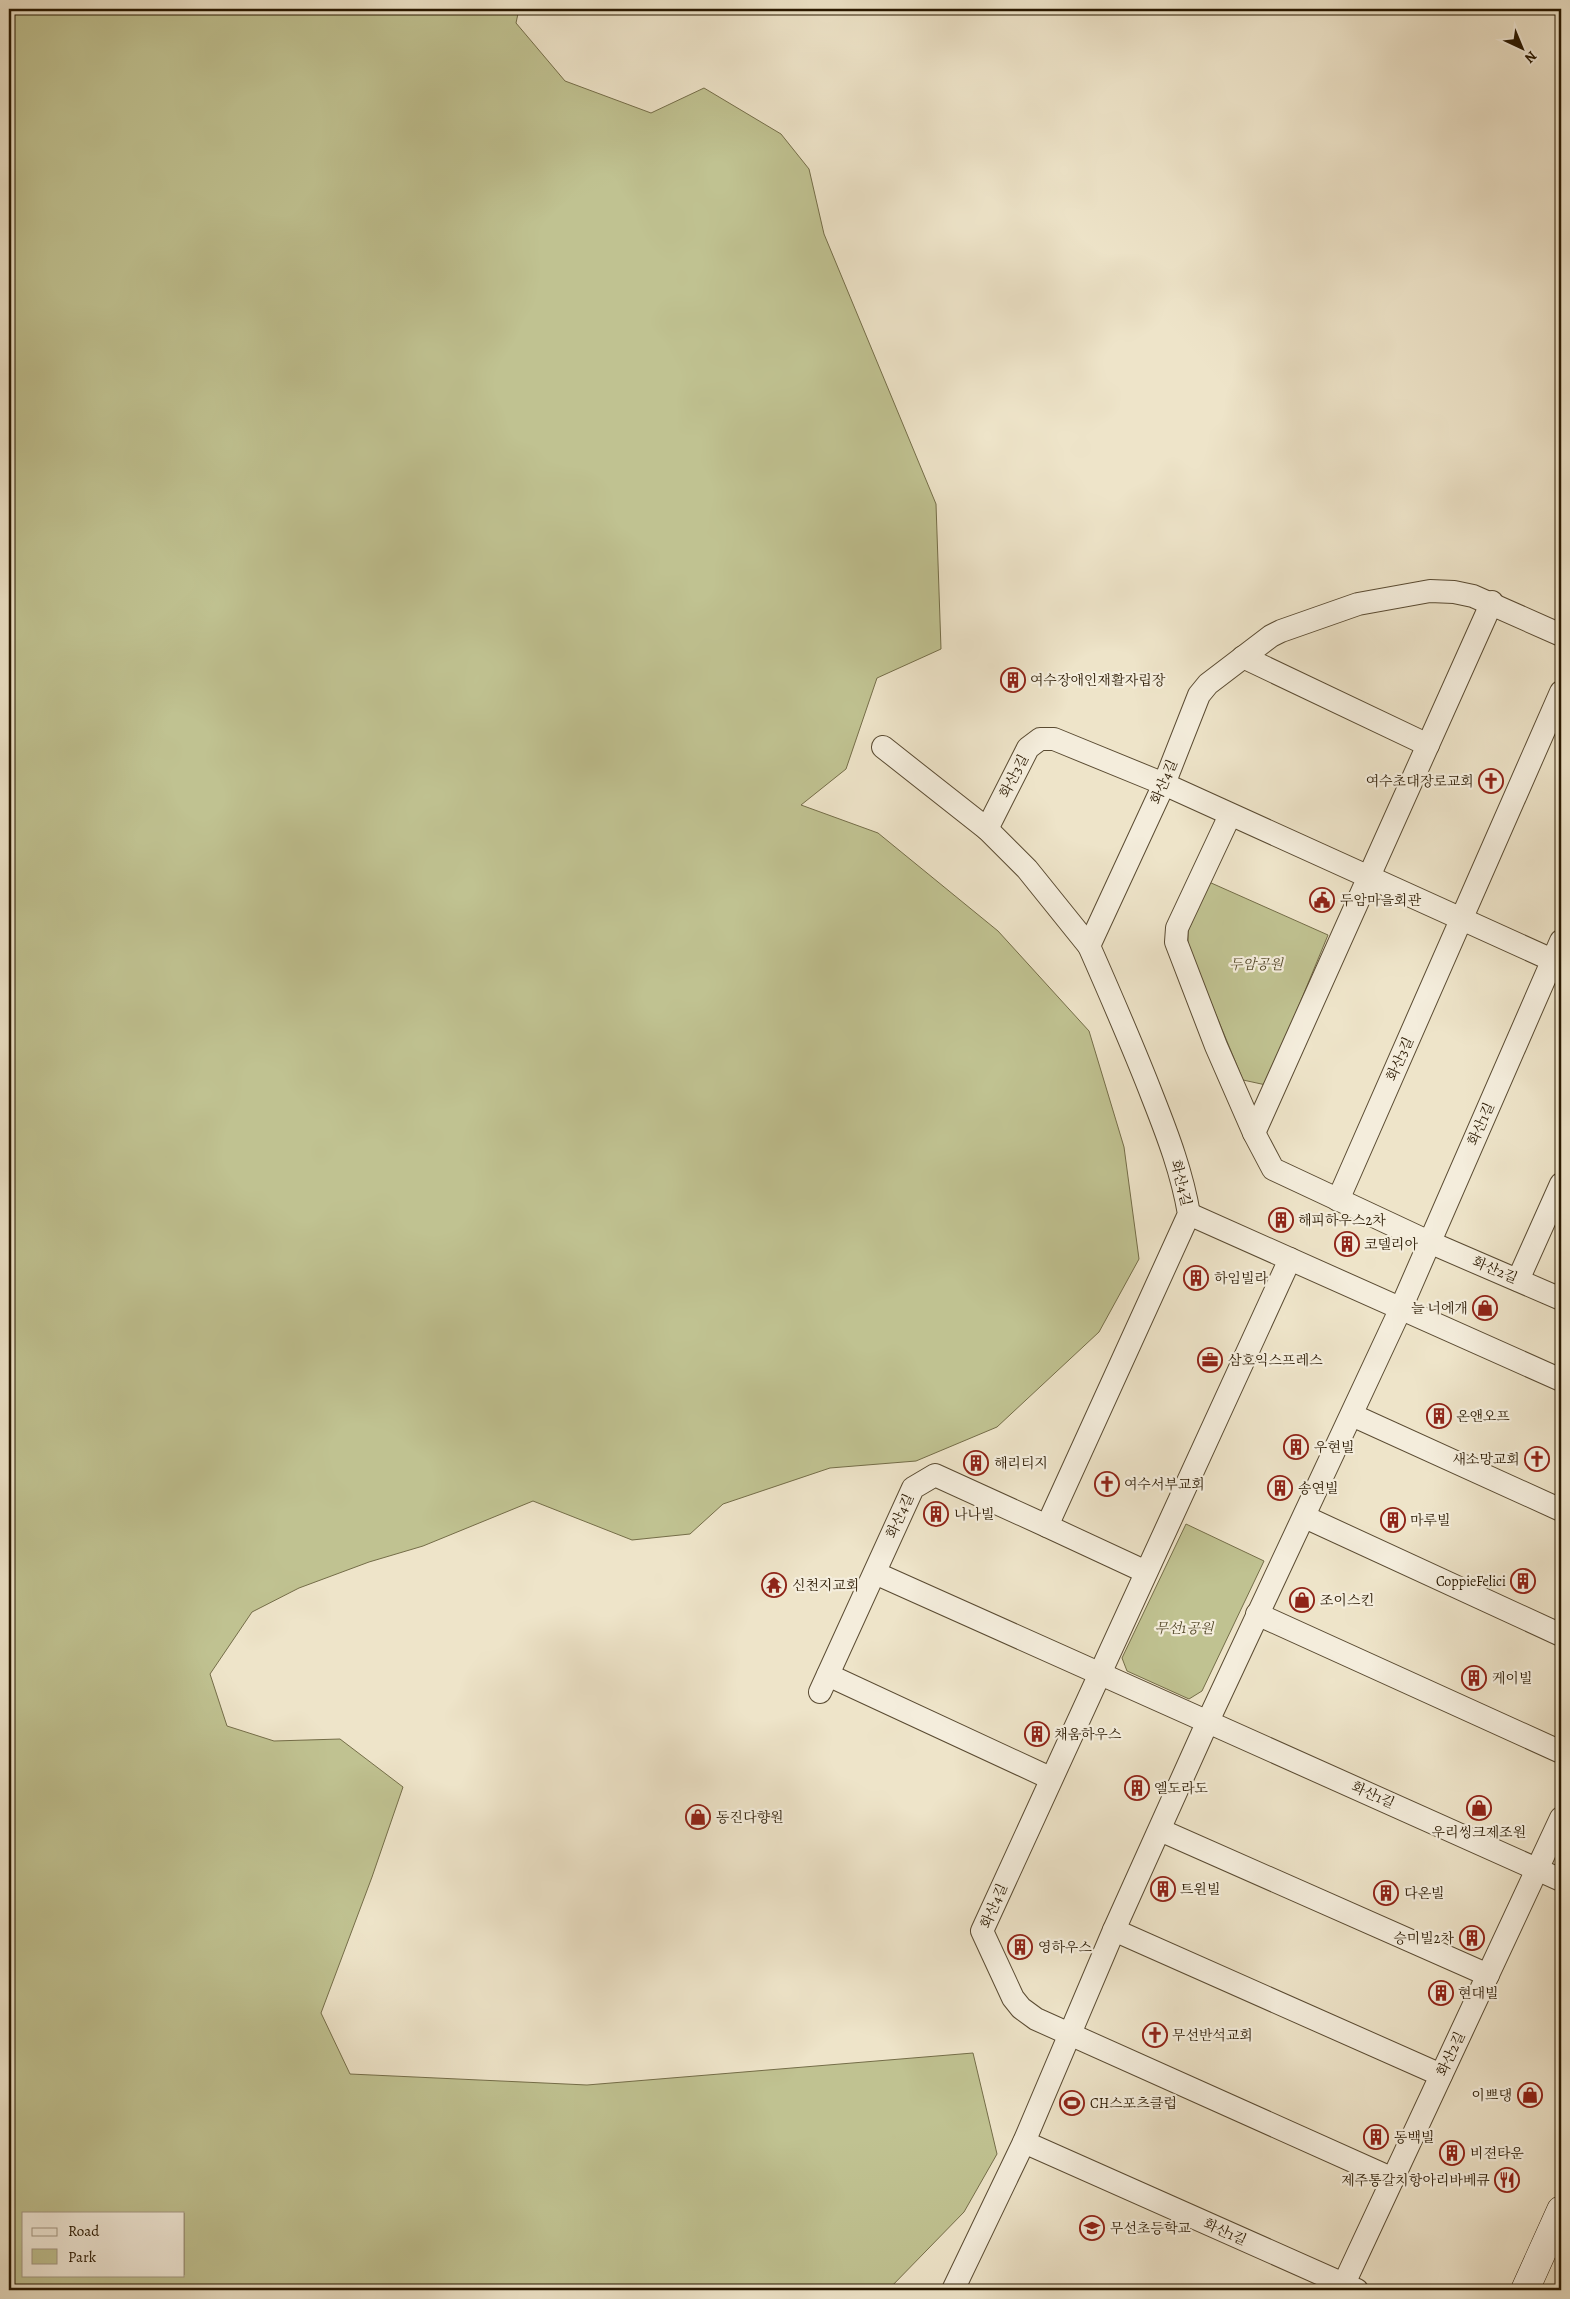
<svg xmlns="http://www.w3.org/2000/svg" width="1570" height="2299" font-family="Alegreya,'Noto Serif KR',serif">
	<rect width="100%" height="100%" fill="#eee4c9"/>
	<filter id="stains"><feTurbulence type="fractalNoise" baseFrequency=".004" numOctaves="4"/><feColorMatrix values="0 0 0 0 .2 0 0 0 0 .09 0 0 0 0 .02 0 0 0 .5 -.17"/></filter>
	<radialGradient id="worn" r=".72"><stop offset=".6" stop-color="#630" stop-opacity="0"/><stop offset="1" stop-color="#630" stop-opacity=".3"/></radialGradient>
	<g fill="#c0c291" stroke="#746d48" fill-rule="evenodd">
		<path d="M 9,9 L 519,9 L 516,23 L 565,81 L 651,113 L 704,88 L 781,134 L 809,169 L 824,234 L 936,504 L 941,649 L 877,678 L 846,769 L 801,805 L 878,833 L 998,931 L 1089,1031 L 1124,1147 L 1139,1259 L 1099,1332 L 997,1427 L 916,1461 L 830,1468 L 723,1504 L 690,1534 L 632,1540 L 533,1501 L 423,1546 L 369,1562 L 299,1588 L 252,1612 L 210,1674 L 227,1726 L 274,1741 L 340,1739 L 403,1787 L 372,1877 L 321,2013 L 350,2074 L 587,2085 L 973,2053 L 997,2154 L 964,2212 L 888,2290 L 9,2290 ZM 24,2213 L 184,2213 L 184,2275 L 24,2275 Z"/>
		<path d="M 1209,882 L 1328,935 L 1266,1085 L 1243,1080 L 1188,947 L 1188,931 Z"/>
		<path d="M 1186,1524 L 1264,1561 L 1202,1691 L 1189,1699 L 1127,1671 L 1122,1658 Z"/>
	</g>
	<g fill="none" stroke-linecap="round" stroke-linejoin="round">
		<defs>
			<g id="street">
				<path d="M 1243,657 L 1428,745"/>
				<path d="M 883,747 L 987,829 L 1028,748 L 1040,739 L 1054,739 L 1164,784 L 1561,964"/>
				<path d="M 1230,815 L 1177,928 L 1176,942 L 1216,1046 L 1254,1133 L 1273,1169 L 1429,1242 L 1561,1299"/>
				<path d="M 987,829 L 1027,869 L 1089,946"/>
				<path d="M 1254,1133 L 1492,602"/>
				<path d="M 1338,1200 L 1561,692"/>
				<path d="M 1189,1214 L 1561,1380"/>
				<path d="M 1290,1259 L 982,1931 L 1013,1998 L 1021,2008 L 1036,2019 L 1393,2179"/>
				<path d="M 1518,1280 L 1561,1184"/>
				<path d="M 1352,1415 L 1561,1510"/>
				<path d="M 1305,1517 L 1561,1635"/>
				<path d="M 1047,1526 L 1146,1572"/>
				<path d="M 875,1573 L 1561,1880"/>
				<path d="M 1257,1614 L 1561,1752"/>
				<path d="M 828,1675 L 1050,1778"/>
				<path d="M 820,1692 L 913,1488 L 935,1475 L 1047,1526 L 1189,1214 C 1182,1173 1168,1136 1153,1098 C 1133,1046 1111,996 1089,946 L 1164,784 L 1199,695 L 1208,684 L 1271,636 L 1281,631 L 1358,604 L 1430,591 L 1454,592 L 1473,596 L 1561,635"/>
				<path d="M 1160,1830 L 1488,1975"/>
				<path d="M 1114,1930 L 1441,2075"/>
				<path d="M 1024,2142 L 1357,2290"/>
				<path d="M 953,2290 L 1024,2142 L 1114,1930 L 1208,1721 L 1401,1308 L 1561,941"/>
				<path d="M 1341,2290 L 1561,1818"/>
			</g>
			<path id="secondary" d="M 1525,2290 L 1561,2210"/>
		</defs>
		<use href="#street" stroke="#5a4b32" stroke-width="24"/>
		<use href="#secondary" stroke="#291800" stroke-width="29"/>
		<use href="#street" stroke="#f4eddc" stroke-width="22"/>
		<use href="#secondary" stroke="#f4eddc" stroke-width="28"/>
	</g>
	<defs>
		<symbol id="building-ring" viewBox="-11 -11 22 22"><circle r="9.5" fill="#f4eddc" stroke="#8f2418" stroke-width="1.5"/><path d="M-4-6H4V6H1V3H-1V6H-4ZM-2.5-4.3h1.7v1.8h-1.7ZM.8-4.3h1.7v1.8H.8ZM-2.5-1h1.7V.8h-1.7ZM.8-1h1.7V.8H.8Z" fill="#8f2418"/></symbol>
		<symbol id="church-ring" viewBox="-11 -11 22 22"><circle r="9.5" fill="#f4eddc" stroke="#8f2418" stroke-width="1.5"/><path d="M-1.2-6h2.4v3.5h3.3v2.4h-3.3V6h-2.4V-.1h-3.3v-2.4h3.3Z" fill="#8f2418"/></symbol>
		<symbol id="civic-ring" viewBox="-11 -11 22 22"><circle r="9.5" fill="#f4eddc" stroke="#8f2418" stroke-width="1.5"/><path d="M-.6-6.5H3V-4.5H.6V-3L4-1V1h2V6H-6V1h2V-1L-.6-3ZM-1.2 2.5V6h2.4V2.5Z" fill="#8f2418"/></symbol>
		<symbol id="shop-ring" viewBox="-11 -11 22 22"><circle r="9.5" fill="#f4eddc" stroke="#8f2418" stroke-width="1.5"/><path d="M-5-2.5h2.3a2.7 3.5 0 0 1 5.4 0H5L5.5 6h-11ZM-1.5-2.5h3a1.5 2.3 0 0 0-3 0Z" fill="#8f2418"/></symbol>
		<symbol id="office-ring" viewBox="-11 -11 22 22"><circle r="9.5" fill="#f4eddc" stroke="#8f2418" stroke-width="1.5"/><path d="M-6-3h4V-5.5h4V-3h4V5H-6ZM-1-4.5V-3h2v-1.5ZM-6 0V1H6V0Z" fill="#8f2418"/></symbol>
		<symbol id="temple-ring" viewBox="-11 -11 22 22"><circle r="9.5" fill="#f4eddc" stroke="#8f2418" stroke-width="1.5"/><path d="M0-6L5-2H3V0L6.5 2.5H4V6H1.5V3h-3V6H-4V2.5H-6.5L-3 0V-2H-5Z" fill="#8f2418"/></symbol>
		<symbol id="stadium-ring" viewBox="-11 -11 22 22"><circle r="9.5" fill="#f4eddc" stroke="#8f2418" stroke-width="1.5"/><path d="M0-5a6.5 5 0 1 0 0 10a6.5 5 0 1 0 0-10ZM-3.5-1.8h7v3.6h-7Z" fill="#8f2418"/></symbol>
		<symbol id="restaurant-ring" viewBox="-11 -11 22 22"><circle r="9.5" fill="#f4eddc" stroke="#8f2418" stroke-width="1.5"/><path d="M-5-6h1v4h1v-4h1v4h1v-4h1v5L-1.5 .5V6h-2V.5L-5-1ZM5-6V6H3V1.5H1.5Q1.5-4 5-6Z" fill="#8f2418"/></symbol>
		<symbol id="school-ring" viewBox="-11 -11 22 22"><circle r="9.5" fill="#f4eddc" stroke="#8f2418" stroke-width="1.5"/><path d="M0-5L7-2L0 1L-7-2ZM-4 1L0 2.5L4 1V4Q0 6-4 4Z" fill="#8f2418"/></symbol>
	</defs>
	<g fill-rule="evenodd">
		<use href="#building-ring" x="999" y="666" width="28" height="28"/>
		<use href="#church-ring" x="1477" y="767" width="28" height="28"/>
		<use href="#civic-ring" x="1308" y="886" width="28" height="28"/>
		<use href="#building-ring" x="1267" y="1206" width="28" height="28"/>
		<use href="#building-ring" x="1333" y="1230" width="28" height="28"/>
		<use href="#building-ring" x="1182" y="1264" width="28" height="28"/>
		<use href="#shop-ring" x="1471" y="1294" width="28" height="28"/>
		<use href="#office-ring" x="1196" y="1346" width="28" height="28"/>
		<use href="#building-ring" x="1425" y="1402" width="28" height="28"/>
		<use href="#building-ring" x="1282" y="1433" width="28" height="28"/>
		<use href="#church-ring" x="1523" y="1445" width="28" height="28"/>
		<use href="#building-ring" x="962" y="1449" width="28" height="28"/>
		<use href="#church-ring" x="1093" y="1470" width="28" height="28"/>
		<use href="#building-ring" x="1266" y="1474" width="28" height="28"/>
		<use href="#building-ring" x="922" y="1500" width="28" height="28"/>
		<use href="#building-ring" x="1379" y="1506" width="28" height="28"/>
		<use href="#building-ring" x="1509" y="1567" width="28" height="28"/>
		<use href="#temple-ring" x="760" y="1571" width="28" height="28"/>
		<use href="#shop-ring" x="1288" y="1586" width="28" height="28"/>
		<use href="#building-ring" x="1460" y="1664" width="28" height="28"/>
		<use href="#building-ring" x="1023" y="1720" width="28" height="28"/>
		<use href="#building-ring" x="1123" y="1774" width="28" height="28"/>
		<use href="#shop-ring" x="1465" y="1794" width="28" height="28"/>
		<use href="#shop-ring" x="684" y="1803" width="28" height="28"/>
		<use href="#building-ring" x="1149" y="1875" width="28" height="28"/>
		<use href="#building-ring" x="1372" y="1879" width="28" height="28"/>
		<use href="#building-ring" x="1458" y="1924" width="28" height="28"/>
		<use href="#building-ring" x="1006" y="1933" width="28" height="28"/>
		<use href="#building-ring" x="1427" y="1979" width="28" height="28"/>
		<use href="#church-ring" x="1141" y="2021" width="28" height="28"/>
		<use href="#shop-ring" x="1516" y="2081" width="28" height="28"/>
		<use href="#stadium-ring" x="1058" y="2089" width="28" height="28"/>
		<use href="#building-ring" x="1362" y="2123" width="28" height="28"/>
		<use href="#building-ring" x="1438" y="2139" width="28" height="28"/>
		<use href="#restaurant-ring" x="1493" y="2166" width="28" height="28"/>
		<use href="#school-ring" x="1078" y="2214" width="28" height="28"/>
	</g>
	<g text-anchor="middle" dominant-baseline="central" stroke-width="4.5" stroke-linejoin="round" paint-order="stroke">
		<g font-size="14" fill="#291800" stroke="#f4eddc" text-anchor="start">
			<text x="1030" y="680">여수장애인재활자립장</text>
			<text x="1474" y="781" text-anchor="end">여수초대장로교회</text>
			<text x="1340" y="900">두암마을회관</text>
			<text x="1298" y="1220">해피하우스2차</text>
			<text x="1364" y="1244">코델리아</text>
			<text x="1214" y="1278">하임빌라</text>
			<text x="1468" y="1308" text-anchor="end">늘 너에개</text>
			<text x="1228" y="1360">삼호익스프레스</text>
			<text x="1456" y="1416">온앤오프</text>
			<text x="1314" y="1447">우현빌</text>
			<text x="1520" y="1459" text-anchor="end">새소망교회</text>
			<text x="994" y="1463">해리티지</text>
			<text x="1124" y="1484">여수서부교회</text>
			<text x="1298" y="1488">송연빌</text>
			<text x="954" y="1514">나나빌</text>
			<text x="1410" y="1520">마루빌</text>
			<text x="1506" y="1581" text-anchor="end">CoppieFelici</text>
			<text x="792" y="1585">신천지교회</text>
			<text x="1320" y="1600">조이스킨</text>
			<text x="1492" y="1678">케이빌</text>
			<text x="1054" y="1734">채움하우스</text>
			<text x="1154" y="1788">엘도라도</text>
			<text x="716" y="1817">동진다향원</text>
			<text x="1479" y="1832" text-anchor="middle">우리씽크제조원</text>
			<text x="1180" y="1889">트윈빌</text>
			<text x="1404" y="1893">다온빌</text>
			<text x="1454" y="1938" text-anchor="end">승미빌2차</text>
			<text x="1038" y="1947">영하우스</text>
			<text x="1458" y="1993">현대빌</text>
			<text x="1172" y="2035">무선반석교회</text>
			<text x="1512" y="2095" text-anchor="end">이쁘댕</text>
			<text x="1090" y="2103">CH스포츠클럽</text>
			<text x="1394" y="2137">동백빌</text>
			<text x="1470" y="2153">비젼타운</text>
			<text x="1490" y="2180" text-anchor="end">제주통갈치항아리바베큐</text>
			<text x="1110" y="2228">무선초등학교</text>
		</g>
		<g font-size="14" fill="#291800" stroke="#f4eddc">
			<text transform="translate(1014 776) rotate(-63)">화산3길</text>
			<text transform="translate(1164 782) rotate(-67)">화산4길</text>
			<text transform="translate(1400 1059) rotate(-66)">화산3길</text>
			<text transform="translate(1481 1124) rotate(-66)">화산1길</text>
			<text transform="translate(1181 1183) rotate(76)">화산4길</text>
			<text transform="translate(1495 1270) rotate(23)">화산2길</text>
			<text transform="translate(900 1516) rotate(-66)">화산4길</text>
			<text transform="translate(1373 1795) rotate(24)">화산1길</text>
			<text transform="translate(994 1906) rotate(-67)">화산4길</text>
			<text transform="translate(1451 2054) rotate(-65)">화산2길</text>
			<text transform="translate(1225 2232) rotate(24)">화산1길</text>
		</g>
		<g font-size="14" font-style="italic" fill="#564b2c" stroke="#f4eddc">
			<text x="1256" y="964">두암공원</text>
			<text x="1184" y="1628">무선1공원</text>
		</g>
	</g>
	<rect width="1570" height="2299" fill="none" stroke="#eee4c9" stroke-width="30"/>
	<rect x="10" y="10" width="1550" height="2279" fill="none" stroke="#291800" stroke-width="2.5"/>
	<rect x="15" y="15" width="1540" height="2269" fill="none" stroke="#291800"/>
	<rect x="22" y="2212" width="162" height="65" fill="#f4eddc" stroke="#a39884"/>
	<rect x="32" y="2228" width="25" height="8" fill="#f4eddc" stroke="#a39884"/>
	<text x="68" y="2236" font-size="15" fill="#291800">Road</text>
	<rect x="32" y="2249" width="25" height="15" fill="#c0c291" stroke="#a39884"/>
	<text x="68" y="2262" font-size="15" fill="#291800">Park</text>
	<g transform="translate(1522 48) rotate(136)" stroke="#f4eddc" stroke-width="4" paint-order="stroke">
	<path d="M0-4L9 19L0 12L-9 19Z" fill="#291800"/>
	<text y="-8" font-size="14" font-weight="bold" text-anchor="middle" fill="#291800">N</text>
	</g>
	<rect width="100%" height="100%" filter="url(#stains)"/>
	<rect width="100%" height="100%" fill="url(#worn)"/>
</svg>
